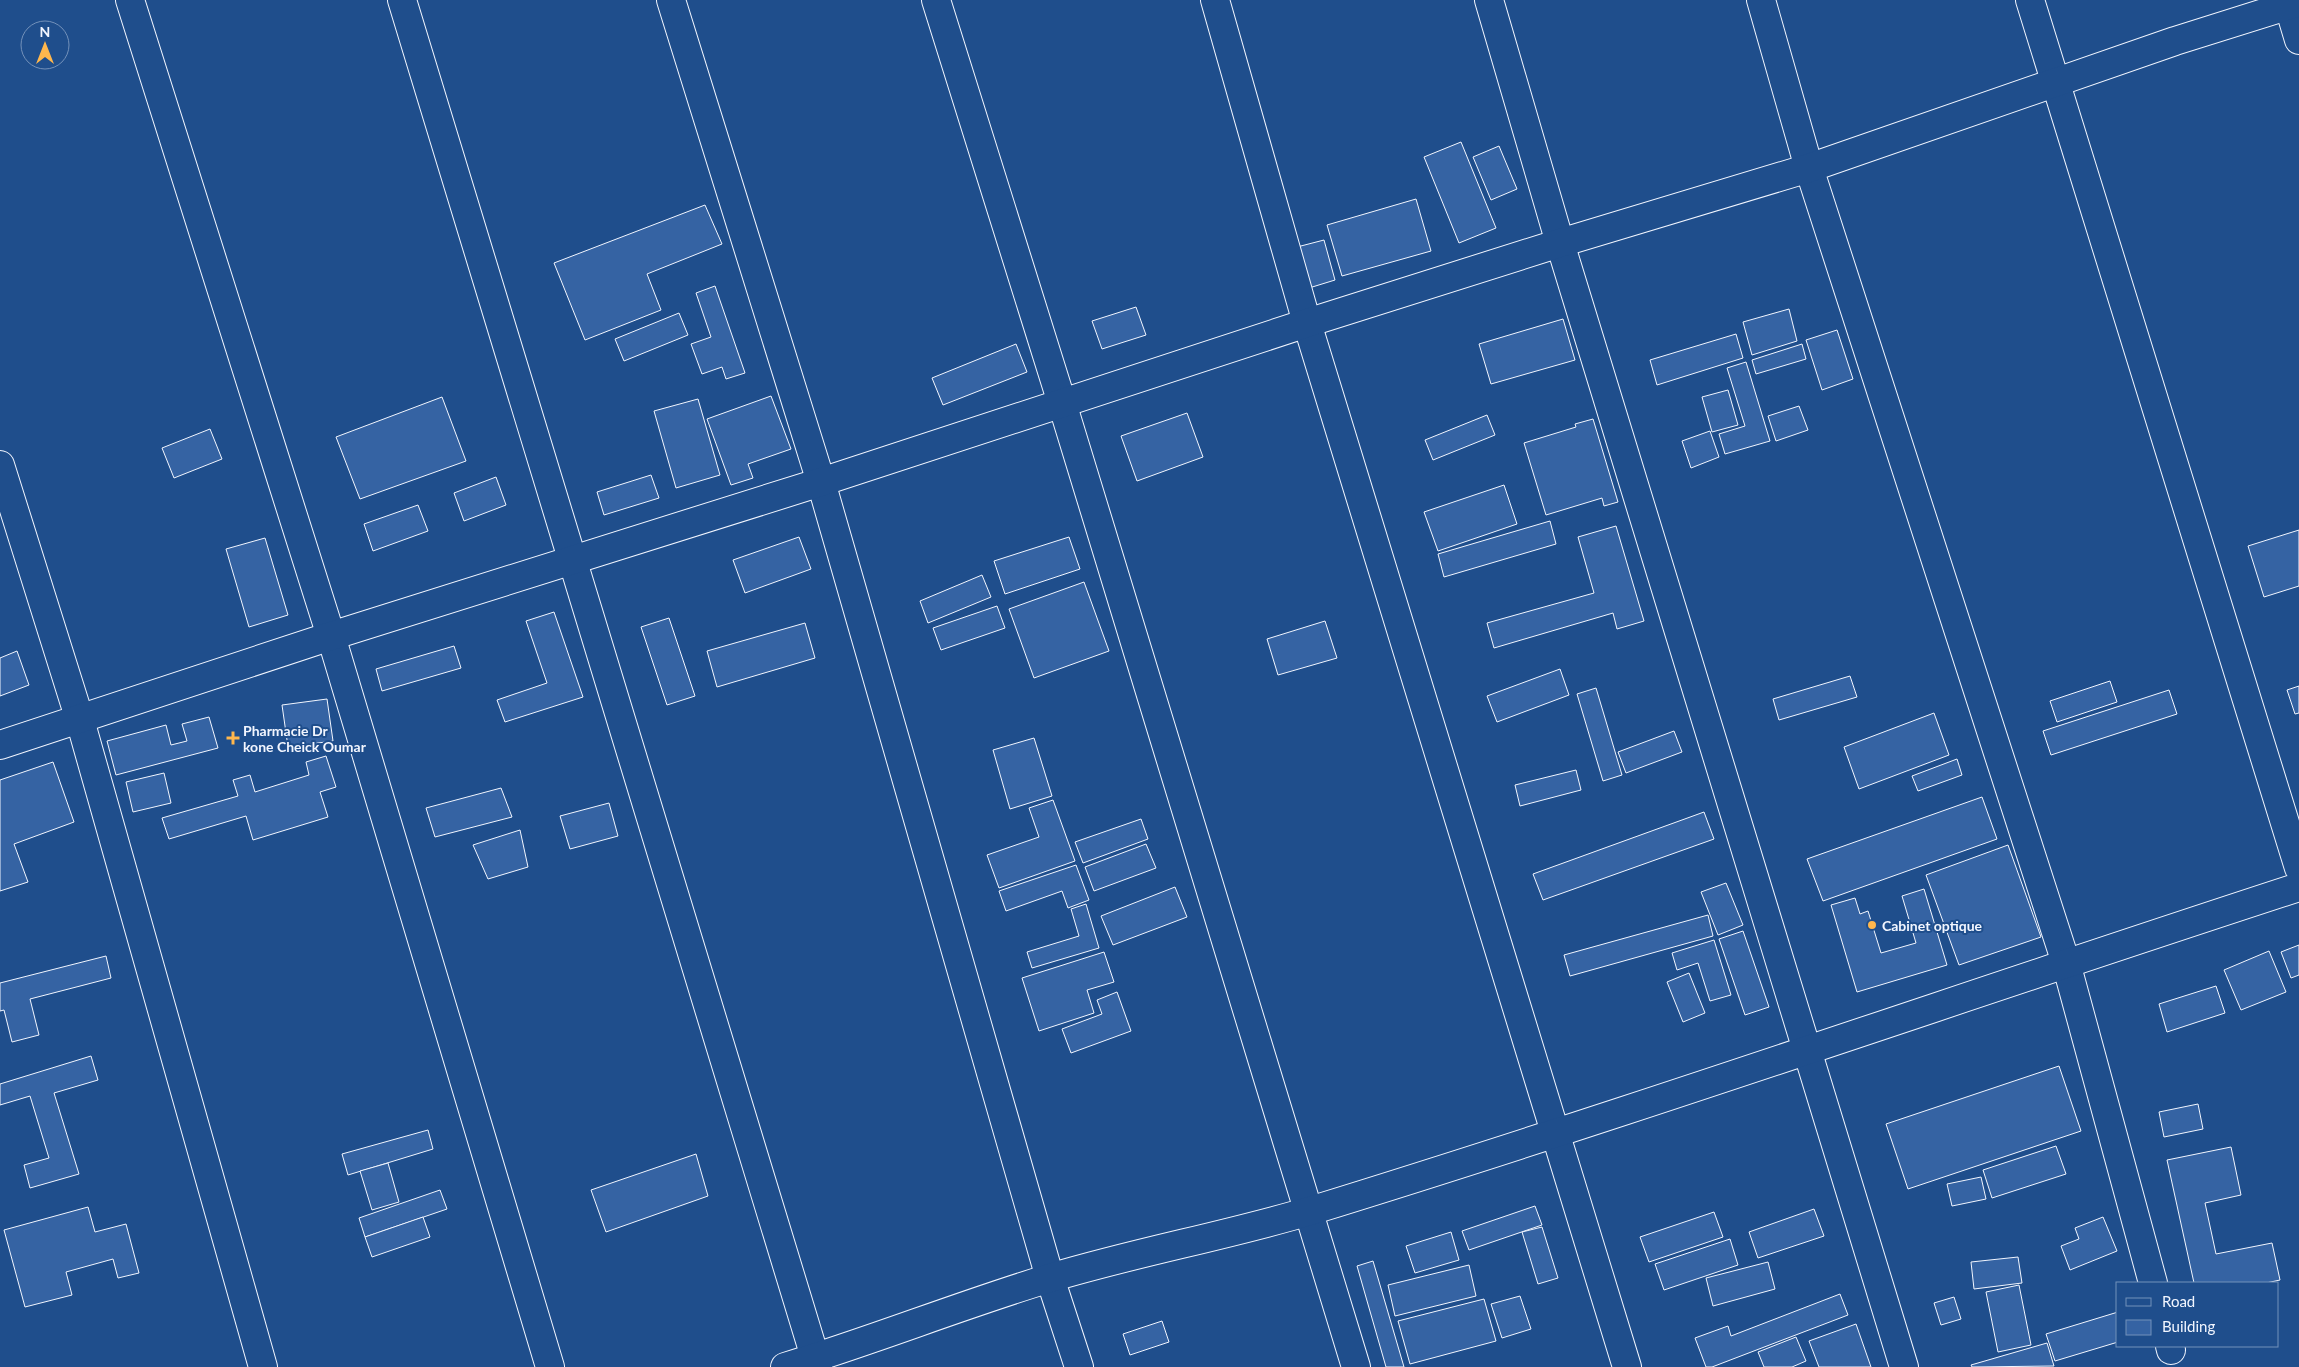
<svg xmlns="http://www.w3.org/2000/svg" width="2299" height="1367" font-family="Lato,sans-serif">
	<rect width="100%" height="100%" fill="#1f4e8c"/>
	<g fill="#3563a3" stroke="#f2f6ff">
		<path d="M 1461,142 L 1496,228 L 1459,243 L 1424,157 Z"/>
		<path d="M 1499,146 L 1517,189 L 1491,200 L 1473,157 Z"/>
		<path d="M 1416,199 L 1431,251 L 1342,276 L 1327,225 Z"/>
		<path d="M 705,205 L 722,244 L 647,274 L 661,310 L 585,340 L 554,263 Z"/>
		<path d="M 1324,240 L 1335,280 L 1309,288 L 1297,247 Z"/>
		<path d="M 715,286 L 745,373 L 726,379 L 722,367 L 702,374 L 691,344 L 711,337 L 696,293 Z"/>
		<path d="M 1136,307 L 1146,335 L 1102,349 L 1092,321 Z"/>
		<path d="M 1789,309 L 1797,341 L 1752,355 L 1743,322 Z"/>
		<path d="M 679,313 L 688,335 L 624,361 L 615,339 Z"/>
		<path d="M 1563,319 L 1575,360 L 1491,384 L 1479,344 Z"/>
		<path d="M 1837,330 L 1853,379 L 1822,390 L 1806,340 Z"/>
		<path d="M 1736,334 L 1743,358 L 1657,385 L 1650,360 Z"/>
		<path d="M 1016,344 L 1027,372 L 943,405 L 932,378 Z"/>
		<path d="M 1802,344 L 1806,359 L 1756,374 L 1752,360 Z"/>
		<path d="M 1746,362 L 1770,441 L 1725,454 L 1719,434 L 1745,426 L 1727,368 Z"/>
		<path d="M 1728,390 L 1738,425 L 1712,432 L 1702,397 Z"/>
		<path d="M 771,396 L 791,449 L 748,464 L 753,478 L 731,485 L 707,419 Z"/>
		<path d="M 442,397 L 466,461 L 360,499 L 336,437 Z"/>
		<path d="M 698,399 L 720,475 L 676,488 L 654,411 Z"/>
		<path d="M 1799,406 L 1808,430 L 1776,441 L 1768,416 Z"/>
		<path d="M 1187,413 L 1203,457 L 1137,481 L 1121,436 Z"/>
		<path d="M 1487,415 L 1495,435 L 1433,460 L 1425,440 Z"/>
		<path d="M 1593,419 L 1618,502 L 1604,506 L 1602,498 L 1546,515 L 1524,443 L 1576,427 L 1575,424 Z"/>
		<path d="M 210,429 L 222,459 L 174,478 L 162,448 Z"/>
		<path d="M 1710,431 L 1719,457 L 1691,468 L 1682,441 Z"/>
		<path d="M 651,475 L 659,498 L 604,515 L 597,492 Z"/>
		<path d="M 496,477 L 506,505 L 464,521 L 454,493 Z"/>
		<path d="M 1504,485 L 1517,524 L 1438,551 L 1424,512 Z"/>
		<path d="M 418,505 L 428,531 L 373,551 L 364,524 Z"/>
		<path d="M 1550,521 L 1556,544 L 1444,577 L 1438,554 Z"/>
		<path d="M 1616,526 L 1644,621 L 1617,629 L 1613,613 L 1494,648 L 1487,623 L 1594,593 L 1578,537 Z"/>
		<path d="M 2299,530 L 2299,586 L 2264,597 L 2248,546 Z"/>
		<path d="M 799,537 L 811,569 L 745,593 L 733,560 Z"/>
		<path d="M 1069,537 L 1080,569 L 1005,594 L 994,561 Z"/>
		<path d="M 265,538 L 288,615 L 249,627 L 226,549 Z"/>
		<path d="M 982,575 L 991,597 L 928,623 L 920,601 Z"/>
		<path d="M 1084,582 L 1109,651 L 1034,678 L 1009,609 Z"/>
		<path d="M 997,606 L 1005,628 L 941,650 L 933,628 Z"/>
		<path d="M 554,612 L 583,697 L 505,722 L 497,700 L 547,683 L 526,621 Z"/>
		<path d="M 669,618 L 695,696 L 667,705 L 641,627 Z"/>
		<path d="M 1325,621 L 1337,658 L 1278,675 L 1267,639 Z"/>
		<path d="M 805,623 L 815,658 L 717,687 L 707,651 Z"/>
		<path d="M 454,646 L 461,668 L 382,691 L 376,669 Z"/>
		<path d="M 17,651 L 29,685 L 0,696 L 0,658 Z"/>
		<path d="M 1560,669 L 1569,695 L 1497,722 L 1487,696 Z"/>
		<path d="M 1850,676 L 1857,697 L 1779,720 L 1773,699 Z"/>
		<path d="M 2110,681 L 2117,702 L 2057,722 L 2050,701 Z"/>
		<path d="M 2299,686 L 2299,713 L 2295,714 L 2287,690 Z"/>
		<path d="M 1596,688 L 1622,775 L 1603,781 L 1577,694 Z"/>
		<path d="M 2169,690 L 2177,714 L 2051,755 L 2043,731 Z"/>
		<path d="M 327,699 L 333,741 L 288,747 L 282,705 Z"/>
		<path d="M 1934,713 L 1949,755 L 1859,789 L 1844,747 Z"/>
		<path d="M 209,717 L 218,748 L 116,775 L 107,741 L 166,725 L 171,745 L 187,741 L 182,724 Z"/>
		<path d="M 1674,731 L 1682,752 L 1626,773 L 1618,752 Z"/>
		<path d="M 1034,738 L 1052,796 L 1010,809 L 993,750 Z"/>
		<path d="M 326,756 L 336,787 L 320,792 L 328,817 L 253,840 L 246,816 L 169,839 L 162,818 L 238,796 L 233,780 L 250,775 L 255,792 L 309,775 L 306,762 Z"/>
		<path d="M 1957,759 L 1962,775 L 1918,791 L 1912,776 Z"/>
		<path d="M 53,762 L 74,822 L 14,844 L 28,882 L 0,891 L 0,780 Z"/>
		<path d="M 1576,770 L 1581,790 L 1520,806 L 1515,785 Z"/>
		<path d="M 164,773 L 171,803 L 133,812 L 126,782 Z"/>
		<path d="M 501,788 L 512,817 L 435,837 L 426,808 Z"/>
		<path d="M 1982,797 L 1997,839 L 1823,901 L 1807,859 Z"/>
		<path d="M 1053,800 L 1075,861 L 999,888 L 987,855 L 1039,837 L 1029,808 Z"/>
		<path d="M 609,803 L 618,836 L 570,849 L 560,816 Z"/>
		<path d="M 1704,812 L 1714,839 L 1543,900 L 1533,874 Z"/>
		<path d="M 1141,819 L 1148,839 L 1083,863 L 1075,842 Z"/>
		<path d="M 520,830 L 528,867 L 488,879 L 473,845 Z"/>
		<path d="M 1146,844 L 1156,868 L 1094,891 L 1085,867 Z"/>
		<path d="M 2008,845 L 2041,937 L 1959,965 L 1926,875 Z"/>
		<path d="M 1076,865 L 1089,900 L 1068,908 L 1062,891 L 1006,911 L 999,891 Z"/>
		<path d="M 1726,883 L 1743,925 L 1718,935 L 1701,892 Z"/>
		<path d="M 1175,887 L 1187,917 L 1113,945 L 1101,916 Z"/>
		<path d="M 1924,889 L 1947,965 L 1857,992 L 1831,905 L 1855,898 L 1860,914 L 1868,911 L 1881,953 L 1916,943 L 1902,896 Z"/>
		<path d="M 1086,904 L 1099,948 L 1032,968 L 1027,952 L 1079,936 L 1071,909 Z"/>
		<path d="M 1708,915 L 1713,936 L 1570,976 L 1564,955 Z"/>
		<path d="M 1743,931 L 1769,1007 L 1745,1015 L 1719,939 Z"/>
		<path d="M 1714,940 L 1731,995 L 1710,1001 L 1698,963 L 1677,970 L 1672,953 Z"/>
		<path d="M 2299,945 L 2299,975 L 2291,978 L 2281,952 Z"/>
		<path d="M 2269,951 L 2286,992 L 2241,1010 L 2224,970 Z"/>
		<path d="M 1104,952 L 1114,982 L 1087,990 L 1094,1013 L 1039,1031 L 1022,978 Z"/>
		<path d="M 106,956 L 111,978 L 30,999 L 39,1035 L 12,1042 L 4,1010 L 0,1011 L 0,983 Z"/>
		<path d="M 1689,973 L 1705,1013 L 1683,1022 L 1667,982 Z"/>
		<path d="M 2216,986 L 2225,1013 L 2167,1032 L 2159,1004 Z"/>
		<path d="M 1117,992 L 1131,1031 L 1071,1053 L 1062,1029 L 1102,1014 L 1097,1000 Z"/>
		<path d="M 91,1056 L 98,1080 L 54,1093 L 79,1174 L 30,1188 L 24,1165 L 49,1158 L 30,1096 L 0,1105 L 0,1084 Z"/>
		<path d="M 2059,1066 L 2081,1131 L 1908,1189 L 1886,1124 Z"/>
		<path d="M 2198,1104 L 2203,1129 L 2164,1137 L 2159,1112 Z"/>
		<path d="M 428,1130 L 433,1149 L 348,1175 L 342,1154 Z"/>
		<path d="M 2056,1146 L 2066,1174 L 1992,1198 L 1983,1170 Z"/>
		<path d="M 2231,1147 L 2241,1195 L 2205,1203 L 2216,1254 L 2272,1243 L 2280,1280 L 2266,1283 L 2194,1283 L 2167,1160 Z"/>
		<path d="M 696,1154 L 708,1196 L 606,1232 L 591,1190 Z"/>
		<path d="M 388,1163 L 399,1202 L 372,1210 L 360,1171 Z"/>
		<path d="M 1981,1177 L 1986,1199 L 1952,1206 L 1947,1184 Z"/>
		<path d="M 440,1190 L 447,1209 L 365,1237 L 359,1218 Z"/>
		<path d="M 1535,1206 L 1542,1225 L 1469,1250 L 1462,1231 Z"/>
		<path d="M 88,1207 L 95,1232 L 126,1224 L 139,1273 L 118,1278 L 113,1259 L 66,1272 L 72,1295 L 25,1307 L 4,1230 Z"/>
		<path d="M 1814,1209 L 1824,1236 L 1758,1258 L 1749,1232 Z"/>
		<path d="M 1714,1212 L 1723,1237 L 1649,1262 L 1640,1237 Z"/>
		<path d="M 423,1217 L 430,1237 L 372,1257 L 365,1237 Z"/>
		<path d="M 2103,1217 L 2117,1251 L 2070,1270 L 2061,1246 L 2079,1239 L 2075,1228 Z"/>
		<path d="M 1542,1227 L 1558,1278 L 1538,1284 L 1522,1232 Z"/>
		<path d="M 1451,1232 L 1459,1260 L 1415,1273 L 1406,1246 Z"/>
		<path d="M 1730,1239 L 1738,1265 L 1664,1290 L 1655,1264 Z"/>
		<path d="M 2018,1257 L 2022,1283 L 1974,1289 L 1971,1262 Z"/>
		<path d="M 1373,1261 L 1404,1367 L 1386,1367 L 1357,1266 Z"/>
		<path d="M 1768,1262 L 1775,1289 L 1713,1306 L 1706,1278 Z"/>
		<path d="M 1469,1265 L 1476,1296 L 1395,1316 L 1388,1285 Z"/>
		<path d="M 2019,1285 L 2031,1345 L 1998,1352 L 1986,1292 Z"/>
		<path d="M 1840,1294 L 1848,1315 L 1712,1367 L 1706,1367 L 1695,1338 L 1728,1326 L 1731,1336 Z"/>
		<path d="M 1520,1296 L 1531,1329 L 1502,1338 L 1491,1304 Z"/>
		<path d="M 1954,1297 L 1961,1319 L 1941,1325 L 1934,1303 Z"/>
		<path d="M 1484,1299 L 1496,1341 L 1410,1364 L 1398,1321 Z"/>
		<path d="M 2118,1312 L 2118,1342 L 2055,1361 L 2046,1334 Z"/>
		<path d="M 1162,1321 L 1169,1342 L 1130,1355 L 1123,1334 Z"/>
		<path d="M 1856,1324 L 1871,1367 L 1819,1367 L 1809,1341 Z"/>
		<path d="M 1796,1337 L 1806,1361 L 1792,1367 L 1764,1367 L 1758,1352 Z"/>
		<path d="M 2047,1343 L 2054,1366 L 1972,1367 L 1971,1365 Z"/>
	</g>
	<g fill="none" stroke-linecap="round" stroke-linejoin="round">
		<defs>
			<g id="minor">
				<path d="M 130,0 L 331,636 L 550,1367"/>
				<path d="M 402,0 L 818,1367"/>
				<path d="M 671,0 L 821,482 L 1050,1278 L 1079,1367"/>
				<path d="M 936,0 L 1062,403 L 1356,1367"/>
				<path d="M 1215,0 L 1307,323 L 1627,1367"/>
				<path d="M 1489,0 L 1560,243 L 1904,1367"/>
				<path d="M 1761,0 L 1809,168 L 2066,963 L 2153,1283"/>
				<path d="M 2030,0 L 2299,868"/>
				<path d="M 2287,0 L 2299,40"/>
				<path d="M 0,465 L 80,720 L 263,1367"/>
				<path d="M 0,745 L 331,636 L 821,482 L 1307,323 L 1560,243 L 1809,168 L 2175,41 L 2299,2"/>
				<path d="M 2170,1346 L 2171,1350"/>
				<path d="M 785,1367 C 874,1340 961,1305 1050,1278 C 1136,1252 1226,1236 1313,1210 C 1644,1108 1970,994 2299,887"/>
			</g>
		</defs>
		<use href="#minor" stroke="#f2f6ff" stroke-width="30"/>
		<use href="#minor" stroke="#1f4e8c" stroke-width="28"/>
	</g>
	<g fill="#ffb74d" stroke="#1f4e8c" stroke-width="2">
		<path d="M230.5 730.5h5v5h5v5h-5v5h-5v-5h-5v-5h5z"/>
		<circle cx="1872" cy="925" r="5"/>
	</g>
	<g text-anchor="middle" dominant-baseline="central" stroke-width="4" stroke-linejoin="round" paint-order="stroke">
		<g font-size="14" font-weight="bold" fill="#f2f6ff" stroke="#1f4e8c" text-anchor="start">
			<text x="243" y="730">Pharmacie Dr<tspan x="243" dy="16">kone Cheick Oumar</tspan></text>
			<text x="1882" y="925">Cabinet optique</text>
		</g>
	</g>
	<rect x="2116" y="1282" width="162" height="65" fill="#1f4e8c" stroke="#7391ba"/>
	<rect x="2126" y="1298" width="25" height="8" fill="#1f4e8c" stroke="#7391ba"/>
	<text x="2162" y="1307" font-size="15" fill="#f2f6ff">Road</text>
	<rect x="2126" y="1320" width="25" height="15" fill="#3563a3" stroke="#7391ba"/>
	<text x="2162" y="1332" font-size="15" fill="#f2f6ff">Building</text>
	<g transform="translate(45 45)"><circle r="24" fill="#1f4e8c" stroke="#7391ba"/>
	<path d="M0-4L9 19L0 12L-9 19Z" fill="#ffb74d"/>
	<text y="-8" font-size="14" font-weight="bold" text-anchor="middle" fill="#f2f6ff">N</text>
	</g>
</svg>
